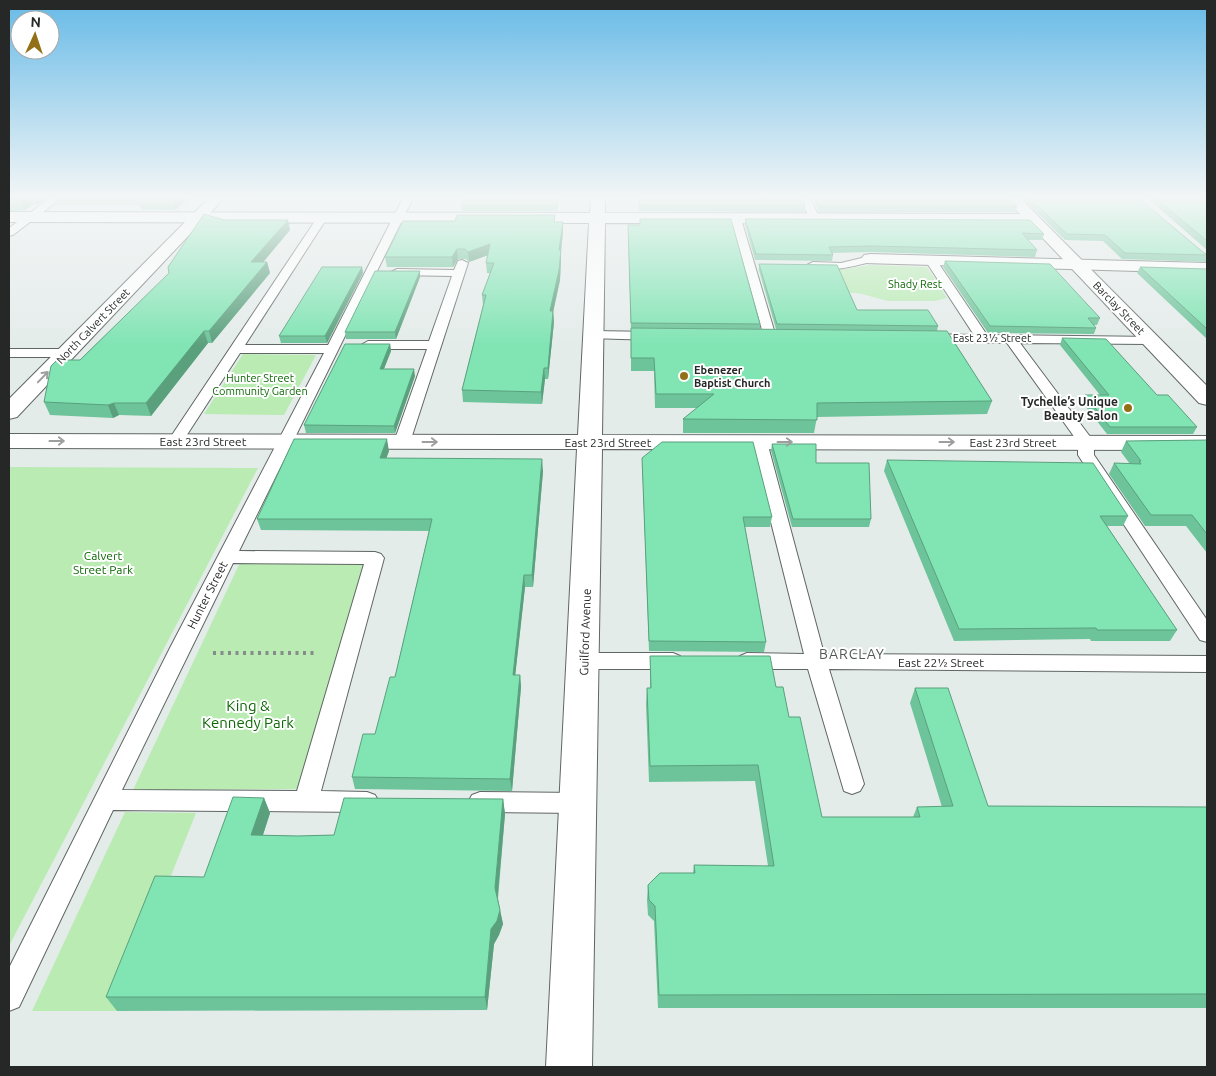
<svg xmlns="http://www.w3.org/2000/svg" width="1216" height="1076" font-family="Ubuntu,sans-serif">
	<rect width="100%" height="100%" fill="#e4ecea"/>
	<g fill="#b9ebb3">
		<path d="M 871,265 L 927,267 L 947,298 L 935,301 L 888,301 L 858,293 L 765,292 L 758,268 L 845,269 Z"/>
		<path d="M 243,354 L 316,355 L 284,415 L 204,414 Z"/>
		<path d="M 9,467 L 258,468 L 9,946 Z"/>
		<path d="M 244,554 L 369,554 L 301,789 L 133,790 Z"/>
		<path d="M 125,812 L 196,813 L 117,1011 L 32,1011 Z"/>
	</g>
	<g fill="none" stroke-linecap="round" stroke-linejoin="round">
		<defs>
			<g id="lane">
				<path d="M 53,196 L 64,196 L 13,235 L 9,236 L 9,228 Z"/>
				<path d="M 404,196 L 414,196 L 239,551 L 375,552 L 381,554 L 384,558 L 321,791 L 367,792 L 375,795 L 379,802 L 375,809 L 367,812 L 113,810 L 19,1007 L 9,1011 L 9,968 L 171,646 L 324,353 L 240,353 L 181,444 L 171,444 L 168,441 L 317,218 L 322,215 L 327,218 L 245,345 L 328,345 ZM 233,563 L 364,564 L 297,791 L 122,790 Z"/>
				<path d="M 799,196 L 809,196 L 820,219 L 819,221 L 811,221 Z"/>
				<path d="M 736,216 L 741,219 L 776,337 L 775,340 L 765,340 L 764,337 L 731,219 Z"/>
				<path d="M 870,256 L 875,259 L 874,261 C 859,265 819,276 807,265 L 813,262 L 841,263 Z"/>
				<path d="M 931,257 L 935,258 L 987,335 L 1155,337 L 1156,340 L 1150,344 L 1020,343 L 1094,442 L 1094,455 L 1207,620 L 1207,642 L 1200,640 L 1078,455 L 1078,442 L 1007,343 L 922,341 L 921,338 L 927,334 L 974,335 L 925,260 Z"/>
				<path d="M 462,260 L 468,263 L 410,442 L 407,445 L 397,445 L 394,442 L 427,349 L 368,349 L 361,345 L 368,341 L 429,341 L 452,276 L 397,275 L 391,272 L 397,269 L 454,270 L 458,261 Z"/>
				<path d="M 594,331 L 654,332 L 660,336 L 654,340 L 589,338 L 588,335 Z"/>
				<path d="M 9,349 L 67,349 L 74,353 L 67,357 L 9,357 Z"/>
				<path d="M 759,437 L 764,439 L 767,442 L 824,654 L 1207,656 L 1207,672 L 829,669 L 864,784 L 860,791 L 852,794 L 844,791 L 808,669 L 747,669 L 740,666 L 737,661 L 740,656 L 747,653 L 804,654 L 751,442 L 754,439 Z"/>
				<path d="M 584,653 L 673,653 L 680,656 L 683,661 L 680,666 L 673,669 L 584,669 L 577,666 L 574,661 L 577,656 Z"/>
				<path d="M 480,792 L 579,793 L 587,796 L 591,803 L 587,810 L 579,813 L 480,812 L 472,809 L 468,802 L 472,795 Z"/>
			</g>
			<g id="street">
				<path d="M 591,196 L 605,196 L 605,213 L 1032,214 L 1038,216 L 1040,219 L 1038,222 L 1032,224 L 605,223 L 602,435 L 1207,436 L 1207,450 L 602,449 L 592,1067 L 546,1067 L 577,449 L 9,448 L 9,434 L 578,435 L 589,223 L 9,222 L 9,212 L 590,213 Z"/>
				<path d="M 870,254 L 1207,263 L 1207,273 L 864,263 L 861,259 L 864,255 Z"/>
			</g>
			<g id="secondary">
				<path d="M 211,196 L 226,196 L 17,417 L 9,419 L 9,399 Z"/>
				<path d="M 1003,196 L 1018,196 L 1207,386 L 1207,405 L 1199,403 Z"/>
			</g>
		</defs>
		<use href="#lane" stroke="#606665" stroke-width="2"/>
		<use href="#street" stroke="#606665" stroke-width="2"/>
		<use href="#secondary" stroke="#606665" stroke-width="2"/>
		<path stroke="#868c8a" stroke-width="4" stroke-dasharray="3 4.5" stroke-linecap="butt" d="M 213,653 L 317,653"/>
		<use href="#lane" fill="#fff" fill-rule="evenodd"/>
		<use href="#street" fill="#fff" fill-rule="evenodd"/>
		<use href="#secondary" fill="#fff" fill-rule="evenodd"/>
	</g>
	<g fill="#6ec49a">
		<path d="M 9,196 L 51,196 L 37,205 L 32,205 L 25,210 L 9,211 Z"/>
		<path d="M 51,196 L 191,196 L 175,210 L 142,210 L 138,205 L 55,205 Z"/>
		<path d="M 559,196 L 557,211 L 462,211 L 461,205 Z"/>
		<path d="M 638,196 L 801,196 L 805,205 L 804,212 L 639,211 Z"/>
		<path d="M 812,196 L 1008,196 L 1017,206 L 1016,212 L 819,212 Z"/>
		<path d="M 1020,196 L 1136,196 L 1204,253 L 1207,254 L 1207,262 L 1122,259 L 1103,241 L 1065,240 Z"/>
		<path d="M 1145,196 L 1207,196 L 1207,250 Z"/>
		<path d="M 555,215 L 555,222 L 563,222 L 563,232 L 561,250 L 561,260 L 560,280 L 553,311 L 554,322 L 548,379 L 545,379 L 542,404 L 463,402 L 462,390 L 483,305 L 482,295 L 490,273 L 487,273 L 486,263 L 488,255 L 469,262 L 466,259 L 458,259 L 453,267 L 387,267 L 385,257 L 455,221 Z"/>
		<path d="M 745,219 L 1044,234 L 1042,240 L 1027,240 L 1037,250 L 1035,257 L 870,252 L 832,253 L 833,255 L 832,261 L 755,260 L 745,225 Z"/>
		<path d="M 224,220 L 288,220 L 290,230 L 263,262 L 267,262 L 270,273 L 212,343 L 208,343 L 151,416 L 119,415 L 113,418 L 50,415 L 44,402 L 80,360 Z"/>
		<path d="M 628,225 L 760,324 L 760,329 L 776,329 L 759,270 L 759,264 L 857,310 L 938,326 L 937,331 L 992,401 L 987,414 L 817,417 L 814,433 L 683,433 L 683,419 L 698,408 L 655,408 L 654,371 L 631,371 L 631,330 Z"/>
		<path d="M 945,261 L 1100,318 L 1097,325 L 1094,325 L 1096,328 L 1094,334 L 988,333 L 943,267 Z"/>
		<path d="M 362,267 L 363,273 L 327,343 L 281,343 L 279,336 Z"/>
		<path d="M 1140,267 L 1207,269 L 1207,339 L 1137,273 Z"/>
		<path d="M 420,271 L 420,277 L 396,339 L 346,339 L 345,332 Z"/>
		<path d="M 1062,338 L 1157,395 L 1197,427 L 1193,434 L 1107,434 L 1082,402 L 1085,395 L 1100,395 L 1060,345 Z"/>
		<path d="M 390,344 L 391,351 L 384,369 L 415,376 L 395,433 L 306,433 L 304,425 Z"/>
		<path d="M 1207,440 L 1207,553 L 1186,526 L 1145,526 L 1109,474 L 1114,463 L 1130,464 L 1121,452 L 1126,441 Z"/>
		<path d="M 772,444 L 816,463 L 871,519 L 869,527 L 792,527 L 771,451 Z"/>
		<path d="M 389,451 L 386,458 L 543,471 L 533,587 L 525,587 L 515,675 L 520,675 L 521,687 L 512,791 L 355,789 L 352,777 L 375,734 L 395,677 L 429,531 L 261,530 L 257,519 Z"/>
		<path d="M 642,458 L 772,517 L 770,527 L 745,527 L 766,642 L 764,652 L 649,651 Z"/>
		<path d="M 887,460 L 1128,516 L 1123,526 L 1107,526 L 1177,630 L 1170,641 L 1091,641 L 1090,639 L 954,641 L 884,471 Z"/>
		<path d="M 650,656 L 776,687 L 789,717 L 822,817 L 913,817 L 917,807 L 942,807 L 910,703 L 915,688 L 988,806 L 1207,807 L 1207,1008 L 658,1008 L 654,921 L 648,915 L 647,900 L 648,885 L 693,873 L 694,865 L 768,866 L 755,781 L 649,782 L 646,704 L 647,688 L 650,688 Z"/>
		<path d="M 264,798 L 270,813 L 263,835 L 298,836 L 334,835 L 503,799 L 505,814 L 498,899 L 500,910 L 503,924 L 499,935 L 494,944 L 487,1010 L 117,1011 L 106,997 L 204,877 Z"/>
	</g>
	<g fill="#5aa07d">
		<path d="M 19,196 L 28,196 L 32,205 L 25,210 Z"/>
		<path d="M 33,196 L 51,196 L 37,205 Z"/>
		<path d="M 171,196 L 191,196 L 175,210 Z"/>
		<path d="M 558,196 L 559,196 L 557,211 L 557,205 Z"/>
		<path d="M 288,220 L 290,230 L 254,273 L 251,262 Z"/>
		<path d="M 563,222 L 563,232 L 560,260 L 559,250 Z"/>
		<path d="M 490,244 L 491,254 L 469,262 L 468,252 Z"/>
		<path d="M 457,249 L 458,259 L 453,267 L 452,257 Z"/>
		<path d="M 561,250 L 561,260 L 560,280 L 551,322 L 550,311 Z"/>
		<path d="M 267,262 L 270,273 L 212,343 L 209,331 Z"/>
		<path d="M 362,267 L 363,273 L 327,343 L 325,336 Z"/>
		<path d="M 420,271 L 420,277 L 396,339 L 395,332 Z"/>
		<path d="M 553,311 L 554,322 L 548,379 L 548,368 Z"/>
		<path d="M 204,331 L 208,343 L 151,416 L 146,403 Z"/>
		<path d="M 390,344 L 391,351 L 381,376 L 380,369 Z"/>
		<path d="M 544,368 L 545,379 L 542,404 L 541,392 Z"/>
		<path d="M 414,369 L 415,376 L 395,433 L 394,426 Z"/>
		<path d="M 114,403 L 119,415 L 113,418 L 108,405 Z"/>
		<path d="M 387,439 L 389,451 L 382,470 L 380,458 Z"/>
		<path d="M 542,459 L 543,471 L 533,587 L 532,575 Z"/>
		<path d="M 524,575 L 525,587 L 514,687 L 513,675 Z"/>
		<path d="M 520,675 L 521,687 L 512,791 L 510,779 Z"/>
		<path d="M 264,798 L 270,813 L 258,850 L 251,835 Z"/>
		<path d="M 503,799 L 505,814 L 497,903 L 495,888 Z"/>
		<path d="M 500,910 L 503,924 L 499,935 L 494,944 L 487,1010 L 485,997 L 491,929 Z"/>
	</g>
	<g fill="#80e4b3" stroke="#5aa07d">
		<path d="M 464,196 L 558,196 L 557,205 L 461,205 Z"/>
		<path d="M 639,196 L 801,196 L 805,205 L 640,205 Z"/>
		<path d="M 815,196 L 1008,196 L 1017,206 L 819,206 Z"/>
		<path d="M 1027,196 L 1136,196 L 1204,253 L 1207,254 L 1207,255 L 1125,253 L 1105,235 L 1067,234 Z"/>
		<path d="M 1153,196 L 1207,196 L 1207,241 Z"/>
		<path d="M 204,214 L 224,220 L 288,220 L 251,262 L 267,262 L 209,331 L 204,331 L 146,403 L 114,403 L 108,405 L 44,402 L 51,366 L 57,360 L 80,360 L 169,273 L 168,267 Z"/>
		<path d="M 457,215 L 555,215 L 554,222 L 563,222 L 559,250 L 561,250 L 559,270 L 550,311 L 553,311 L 548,368 L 544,368 L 541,392 L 462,390 L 486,295 L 482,295 L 494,263 L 486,263 L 490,244 L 468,252 L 465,249 L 457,249 L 452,257 L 385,257 L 403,221 L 455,221 Z"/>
		<path d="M 640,219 L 731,219 L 760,324 L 631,323 L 628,225 L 640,225 Z"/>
		<path d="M 745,219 L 1030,220 L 1044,234 L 1022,233 L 1037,250 L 871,246 L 829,247 L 833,255 L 756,254 Z"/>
		<path d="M 945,261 L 1050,264 L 1100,318 L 1088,318 L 1096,328 L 990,326 Z"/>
		<path d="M 759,264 L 837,265 L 857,310 L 928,310 L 938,326 L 777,324 Z"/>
		<path d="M 322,267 L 362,267 L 325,336 L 279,336 Z"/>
		<path d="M 1140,267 L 1207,269 L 1207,329 Z"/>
		<path d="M 375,271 L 420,271 L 395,332 L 345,332 Z"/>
		<path d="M 631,328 L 947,331 L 992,401 L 817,403 L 817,420 L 683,419 L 714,394 L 656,394 L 654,358 L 631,358 Z"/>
		<path d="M 1062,338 L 1106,339 L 1157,395 L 1168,395 L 1197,427 L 1110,427 L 1085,395 L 1109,395 Z"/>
		<path d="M 345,344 L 390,344 L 380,369 L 414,369 L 394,426 L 304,425 Z"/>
		<path d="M 294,439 L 387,439 L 380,458 L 542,459 L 532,575 L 524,575 L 513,675 L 520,675 L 510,779 L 352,777 L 363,734 L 375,734 L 390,677 L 395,677 L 432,519 L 257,519 Z"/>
		<path d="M 1207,440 L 1207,534 L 1192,515 L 1151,515 L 1114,463 L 1141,464 L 1139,461 L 1141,461 L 1126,441 Z"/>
		<path d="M 662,442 L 753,442 L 772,517 L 743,517 L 766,642 L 649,641 L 642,458 Z"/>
		<path d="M 772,444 L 816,444 L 816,463 L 869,463 L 871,519 L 793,519 Z"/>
		<path d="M 887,460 L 1093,463 L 1128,516 L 1100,516 L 1177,630 L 1097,630 L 1096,628 L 959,629 Z"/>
		<path d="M 650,656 L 770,656 L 776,687 L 783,687 L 789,717 L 800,717 L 822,817 L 920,817 L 917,807 L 953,806 L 915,688 L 948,688 L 988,806 L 1207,807 L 1207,994 L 659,995 L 655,906 L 649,900 L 648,885 L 660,873 L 695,873 L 694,865 L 774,866 L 758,765 L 650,766 L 647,688 L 651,688 Z"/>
		<path d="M 233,797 L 264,798 L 251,835 L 298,836 L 334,835 L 344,798 L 503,799 L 495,888 L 500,910 L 497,921 L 491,929 L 485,997 L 106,997 L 155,876 L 204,877 Z"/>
	</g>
	<defs><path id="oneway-shaft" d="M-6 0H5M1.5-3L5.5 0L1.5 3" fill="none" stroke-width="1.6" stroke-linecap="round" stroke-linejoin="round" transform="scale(1.25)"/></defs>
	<g stroke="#9d9e9e">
		<use href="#oneway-shaft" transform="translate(43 377) rotate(-46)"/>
		<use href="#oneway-shaft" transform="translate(57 441)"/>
		<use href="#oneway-shaft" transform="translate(430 442)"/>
		<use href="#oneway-shaft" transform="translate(785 442)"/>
		<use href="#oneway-shaft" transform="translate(947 442)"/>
	</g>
	<linearGradient id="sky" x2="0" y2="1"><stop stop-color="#67bae7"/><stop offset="0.57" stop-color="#f3f6f6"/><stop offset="1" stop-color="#f3f6f6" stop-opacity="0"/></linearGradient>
	<rect width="1216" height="346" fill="url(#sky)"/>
	<g fill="#937018" stroke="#fff" stroke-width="2">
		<circle cx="684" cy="376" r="5"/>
		<circle cx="1128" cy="408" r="5"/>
	</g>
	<g text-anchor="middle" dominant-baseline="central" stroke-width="4" stroke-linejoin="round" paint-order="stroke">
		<g font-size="11" fill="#0d6805" stroke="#fff">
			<text x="915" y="284">Shady Rest</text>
			<text x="260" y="378">Hunter Street<tspan x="260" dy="13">Community Garden</tspan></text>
		</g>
		<g font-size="11" fill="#252827" stroke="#fff">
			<text transform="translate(1119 308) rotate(46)">Barclay Street</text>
			<text transform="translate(93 326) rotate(-46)">North Calvert Street</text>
			<text x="992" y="338">East 23½ Street</text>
		</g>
		<g font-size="11" font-weight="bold" fill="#252827" stroke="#fff" text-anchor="start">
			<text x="694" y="370">Ebenezer<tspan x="694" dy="13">Baptist Church</tspan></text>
		</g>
		<g font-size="12" font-weight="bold" fill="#252827" stroke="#fff" text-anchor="end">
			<text x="1118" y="401">Tychelle’s Unique<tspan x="1118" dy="14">Beauty Salon</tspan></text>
		</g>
		<g font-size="12" fill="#252827" stroke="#fff">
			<text x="203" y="441">East 23rd Street</text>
			<text x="608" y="442">East 23rd Street</text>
			<text x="1013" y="442">East 23rd Street</text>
			<text transform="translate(207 595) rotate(-63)">Hunter Street</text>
			<text transform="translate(585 632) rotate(-88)">Guilford Avenue</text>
			<text x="941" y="662">East 22½ Street</text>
		</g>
		<g font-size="12" fill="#0d6805" stroke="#fff">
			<text x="103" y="555">Calvert<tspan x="103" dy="14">Street Park</tspan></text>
		</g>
		<g font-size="14" letter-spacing="1" fill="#525857" stroke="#fff">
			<text x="852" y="654">BARCLAY</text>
		</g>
		<g font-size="15" fill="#0d6805" stroke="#fff">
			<text x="248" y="705">King &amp;<tspan x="248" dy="17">Kennedy Park</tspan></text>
		</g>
	</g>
	<rect width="1216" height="1076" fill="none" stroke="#252827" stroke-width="20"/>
	<g transform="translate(35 35) rotate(3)"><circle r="24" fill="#ffffff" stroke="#a8a9a9"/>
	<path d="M0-4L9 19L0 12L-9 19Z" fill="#937018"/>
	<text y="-8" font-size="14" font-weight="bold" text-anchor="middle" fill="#252827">N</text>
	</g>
</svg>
